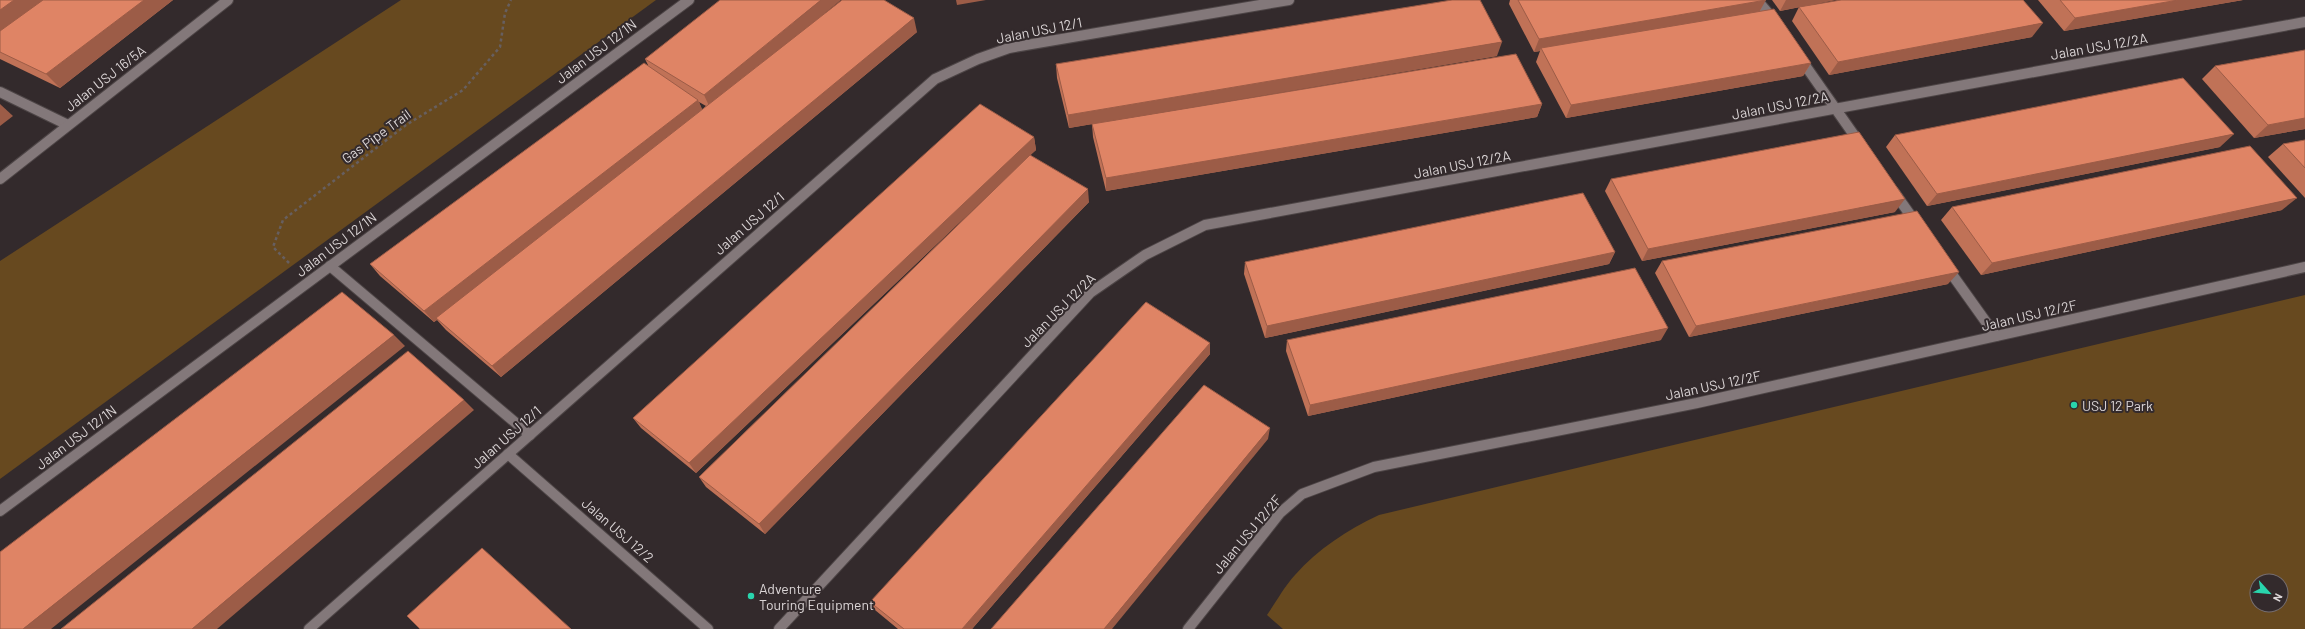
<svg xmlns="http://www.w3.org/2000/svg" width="2305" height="629" font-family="Barlow,sans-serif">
	<rect width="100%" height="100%" fill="#332a2c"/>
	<g fill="#67491f" fill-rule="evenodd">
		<path d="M 401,0 L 656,0 L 0,479 L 0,261 Z"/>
		<path d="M 2305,295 L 2305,629 L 1283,629 L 1267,615 C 1276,602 1284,587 1295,575 C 1318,549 1347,530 1379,515 ZM 2257,581 L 2281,581 L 2281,605 L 2257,605 Z"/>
	</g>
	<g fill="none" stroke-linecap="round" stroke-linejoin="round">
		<defs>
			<g id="lane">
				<path d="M 1757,0 L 1774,20"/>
				<path d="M 1800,58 L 1861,145"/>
				<path d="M 0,92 L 68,125"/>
				<path d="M 1894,192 L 1916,223"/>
				<path d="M 330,266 L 530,435"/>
				<path d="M 1946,266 L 1996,336"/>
			</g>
			<g id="street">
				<path d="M 0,179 L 228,0"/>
				<path d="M 508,454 L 708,629"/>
				<path d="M 0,511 L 689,0"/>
				<path d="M 309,629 L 935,79 L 978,59 L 1009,48 L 1289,0"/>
				<path d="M 779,629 L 1090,293 L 1145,255 L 1205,225 L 2305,22"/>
				<path d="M 1188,629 L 1280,513 L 1302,494 L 1374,467 L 1697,403 L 2305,267"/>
			</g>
		</defs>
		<use href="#lane" stroke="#4d4546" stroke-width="12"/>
		<use href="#street" stroke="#4d4546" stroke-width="12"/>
		<path stroke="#675f60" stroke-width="2.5" stroke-dasharray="3 3" stroke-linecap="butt" d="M 289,263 L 273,247 L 283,220 L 406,125 L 463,90 L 500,47 L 505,13 L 511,0"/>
		<use href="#lane" stroke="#83787a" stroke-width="10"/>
		<use href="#street" stroke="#83787a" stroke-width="10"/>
	</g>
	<g fill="#c07257" fill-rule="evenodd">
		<path d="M 0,0 L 173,0 L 60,88 L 0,59 Z"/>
		<path d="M 1510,0 L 1765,0 L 1760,11 L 1811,63 L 1803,76 L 1566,118 L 1536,62 L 1540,51 L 1534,52 L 1509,4 Z"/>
		<path d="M 1772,0 L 1835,0 L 1780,11 Z"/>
		<path d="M 2038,0 L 2243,0 L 2064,31 Z"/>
		<path d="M 1799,7 L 2032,37 L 1829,75 L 1792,21 Z"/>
		<path d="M 826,13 L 917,32 L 501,377 L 446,330 L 437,320 L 434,322 L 380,276 L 370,264 L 648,65 L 645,59 ZM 699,102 L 706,106 L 702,110 Z"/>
		<path d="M 2305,50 L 2305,129 L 2254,138 L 2202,79 L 2215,66 Z"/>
		<path d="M 1497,56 L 1103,122 L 1542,104 L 1537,117 L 1106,191 L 1093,137 L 1092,124 L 1069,128 L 1057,78 L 1056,64 Z"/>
		<path d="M 1895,135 L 2220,147 L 1927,206 L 1886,147 Z"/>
		<path d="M 1034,137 L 1036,150 L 1030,155 L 1089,202 L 765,534 L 706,487 L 699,477 L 1004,180 L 696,473 L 641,428 L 633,418 Z"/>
		<path d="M 2305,140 L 2305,198 L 2268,157 L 2283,144 Z"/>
		<path d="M 1611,179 L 1895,212 L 1642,261 L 1605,191 Z"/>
		<path d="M 1952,207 L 2282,210 L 1981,275 L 1941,220 Z"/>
		<path d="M 1615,252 L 1609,264 L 1265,338 L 1244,274 L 1245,262 Z"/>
		<path d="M 1662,261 L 1948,284 L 1689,337 L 1655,273 Z"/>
		<path d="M 1287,340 L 1661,340 L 1308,416 L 1286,351 Z"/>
		<path d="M 1210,343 L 1210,354 L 972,629 L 898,629 L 875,610 L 870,602 Z"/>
	</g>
	<g fill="#9c5c47">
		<path d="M 14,0 L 46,0 L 0,33 L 0,10 Z"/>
		<path d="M 144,0 L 173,0 L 60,88 L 46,74 Z"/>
		<path d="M 821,0 L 841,0 L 710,108 L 704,95 Z"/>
		<path d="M 956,0 L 986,0 L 957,5 Z"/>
		<path d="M 1766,0 L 1758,14 L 1541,48 L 1540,51 L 1534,52 L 1539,39 Z"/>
		<path d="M 1786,0 L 1835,0 L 1780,11 Z"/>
		<path d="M 2178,0 L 2243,0 L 2064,31 L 2075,18 Z"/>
		<path d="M 914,18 L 917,32 L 501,377 L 492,366 Z"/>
		<path d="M 2043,23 L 2032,37 L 1829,75 L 1838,62 Z"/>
		<path d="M 1502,42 L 1497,56 L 1069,128 L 1068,115 Z"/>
		<path d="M 1811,63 L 1803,76 L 1566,118 L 1571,105 Z"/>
		<path d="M 698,100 L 704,113 L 434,322 L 424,311 Z"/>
		<path d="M 0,104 L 13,116 L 0,126 Z"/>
		<path d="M 1542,104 L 1537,117 L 1106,191 L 1106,178 Z"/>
		<path d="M 2305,118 L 2305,129 L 2254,138 L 2268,125 Z"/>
		<path d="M 2234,134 L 2220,147 L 1927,206 L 1937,194 Z"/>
		<path d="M 1034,137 L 1036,150 L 696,473 L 689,463 Z"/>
		<path d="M 1088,189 L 1089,202 L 765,534 L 759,524 Z"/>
		<path d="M 2297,198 L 2282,210 L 1981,275 L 1992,263 Z"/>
		<path d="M 1905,199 L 1895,212 L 1642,261 L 1648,249 Z"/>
		<path d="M 1615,252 L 1609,264 L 1265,338 L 1267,326 Z"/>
		<path d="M 1959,272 L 1948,284 L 1689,337 L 1696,326 Z"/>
		<path d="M 1668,328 L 1661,340 L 1308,416 L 1310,405 Z"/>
		<path d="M 394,335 L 405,346 L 51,629 L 23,629 Z"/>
		<path d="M 1210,343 L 1210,354 L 972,629 L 962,629 Z"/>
		<path d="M 464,400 L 474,410 L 217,629 L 192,629 Z"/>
		<path d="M 1270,428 L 1268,439 L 1112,629 L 1104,629 Z"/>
	</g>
	<g fill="#df8465" stroke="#9c5c47">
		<path d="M 0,0 L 14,0 L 0,10 Z"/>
		<path d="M 43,0 L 144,0 L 46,74 L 0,52 L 0,31 Z"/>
		<path d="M 720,0 L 821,0 L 704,95 L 645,59 Z"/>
		<path d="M 842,0 L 884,0 L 914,18 L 492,366 L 436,318 Z"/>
		<path d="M 1452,0 L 1480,0 L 1502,42 L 1068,115 L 1056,64 Z"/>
		<path d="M 1518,0 L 1766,0 L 1539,39 Z"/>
		<path d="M 1841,0 L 2023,0 L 2043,23 L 1838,62 L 1799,7 Z"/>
		<path d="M 2060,0 L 2178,0 L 2075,18 Z"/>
		<path d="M 1774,9 L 1811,63 L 1571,105 L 1541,48 Z"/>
		<path d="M 2305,50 L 2305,118 L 2268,125 L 2215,66 Z"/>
		<path d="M 1516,54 L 1542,104 L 1106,178 L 1092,124 Z"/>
		<path d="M 644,63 L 698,100 L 424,311 L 370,264 Z"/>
		<path d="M 2183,78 L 2234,134 L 1937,194 L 1895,135 Z"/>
		<path d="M 980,104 L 1034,137 L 689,463 L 633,418 Z"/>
		<path d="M 1859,132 L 1905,199 L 1648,249 L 1611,179 Z"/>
		<path d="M 2305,140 L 2305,168 L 2283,144 Z"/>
		<path d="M 2250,146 L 2297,198 L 1992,263 L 1952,207 Z"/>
		<path d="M 1030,155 L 1088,189 L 759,524 L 699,477 Z"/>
		<path d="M 1583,193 L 1615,252 L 1267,326 L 1245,262 Z"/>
		<path d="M 1917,211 L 1959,272 L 1696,326 L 1662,261 Z"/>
		<path d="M 1635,268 L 1668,328 L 1310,405 L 1287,340 Z"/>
		<path d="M 342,292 L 394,335 L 23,629 L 0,629 L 0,552 Z"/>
		<path d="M 1146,302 L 1210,343 L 962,629 L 904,629 L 870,602 Z"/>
		<path d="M 408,351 L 464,400 L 192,629 L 61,629 Z"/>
		<path d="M 1204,385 L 1270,428 L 1104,629 L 991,629 Z"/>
		<path d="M 482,548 L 571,629 L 420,629 L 407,616 Z"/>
	</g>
	<g fill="#29d5ad" stroke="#332a2c" stroke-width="1.5">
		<circle cx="2074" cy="405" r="4"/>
		<circle cx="751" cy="596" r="4"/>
	</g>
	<g text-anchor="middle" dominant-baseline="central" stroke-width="4" stroke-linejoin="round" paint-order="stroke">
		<g font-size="14" fill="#dbd5d6" stroke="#332a2c">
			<text transform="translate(1039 30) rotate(-11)">Jalan USJ 12/1</text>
			<text transform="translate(2099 46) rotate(-10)">Jalan USJ 12/2A</text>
			<text transform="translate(596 51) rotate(-37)">Jalan USJ 12/1N</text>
			<text transform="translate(105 78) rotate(-38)">Jalan USJ 16/5A</text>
			<text transform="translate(1780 105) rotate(-11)">Jalan USJ 12/2A</text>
			<text transform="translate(376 136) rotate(-36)">Gas Pipe Trail</text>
			<text transform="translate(1462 164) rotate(-11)">Jalan USJ 12/2A</text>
			<text transform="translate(749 223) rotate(-41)">Jalan USJ 12/1</text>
			<text transform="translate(336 244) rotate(-37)">Jalan USJ 12/1N</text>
			<text transform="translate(1058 310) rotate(-45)">Jalan USJ 12/2A</text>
			<text transform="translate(2029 315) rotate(-13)">Jalan USJ 12/2F</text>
			<text transform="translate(1713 385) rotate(-12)">Jalan USJ 12/2F</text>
			<text transform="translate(76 437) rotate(-37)">Jalan USJ 12/1N</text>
			<text transform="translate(506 437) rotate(-41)">Jalan USJ 12/1</text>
			<text transform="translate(618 530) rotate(41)">Jalan USJ 12/2</text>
			<text transform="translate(1247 534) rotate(-50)">Jalan USJ 12/2F</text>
		</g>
		<g font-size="14" fill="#dbd5d6" stroke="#332a2c" text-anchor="start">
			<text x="2082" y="405">USJ 12 Park</text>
			<text x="759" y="588">Adventure<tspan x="759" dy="16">Touring Equipment</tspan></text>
		</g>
	</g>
	<g transform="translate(2269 593) rotate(117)"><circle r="19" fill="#332a2c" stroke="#766e70"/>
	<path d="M0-3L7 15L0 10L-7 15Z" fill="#29d5ad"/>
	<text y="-6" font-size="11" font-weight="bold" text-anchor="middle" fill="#dbd5d6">N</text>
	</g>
</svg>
